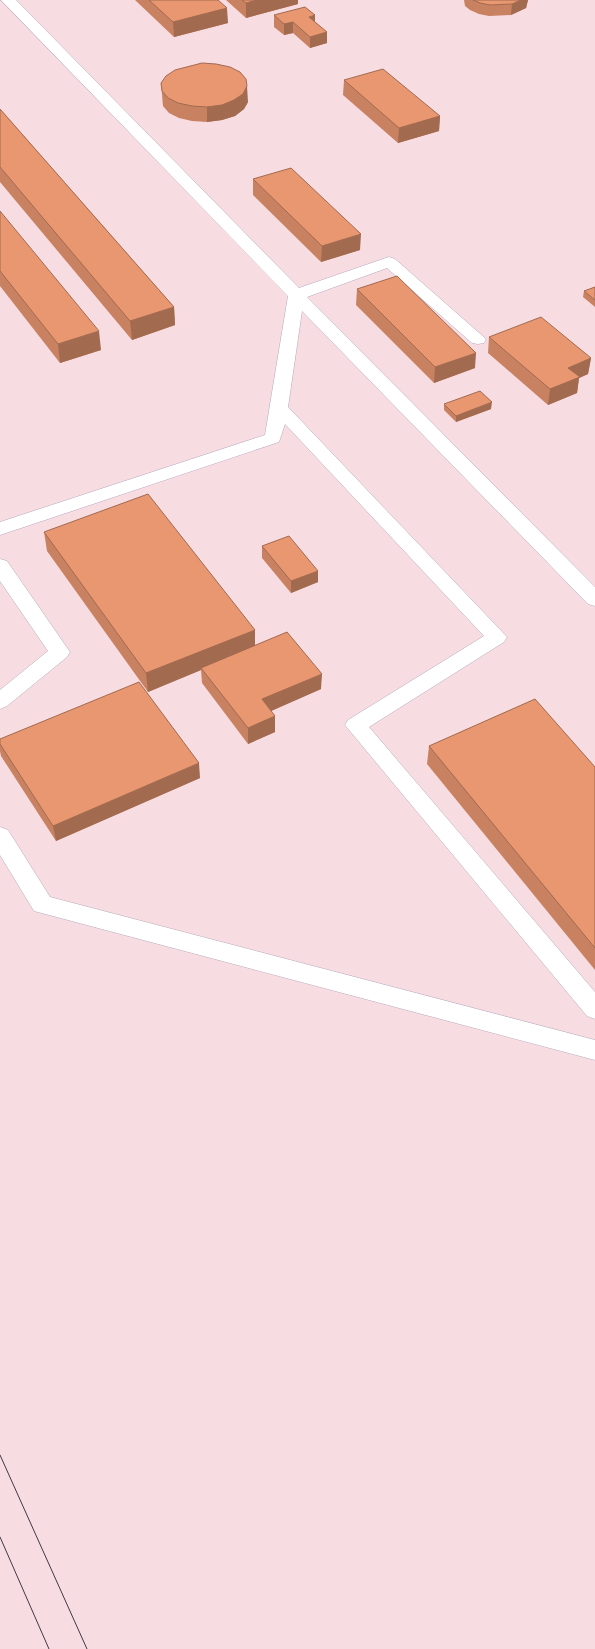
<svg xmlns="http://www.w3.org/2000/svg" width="595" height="1649" font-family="'Exo 2',sans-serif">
	<rect width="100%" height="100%" fill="#f5e8ff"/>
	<rect fill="#f7dce2" x="0" y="0" width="595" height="1649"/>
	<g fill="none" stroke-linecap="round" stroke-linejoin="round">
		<defs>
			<g id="minor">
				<path d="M 1,0 L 16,0 L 299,288 L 383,259 L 389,257 L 395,259 L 486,339 L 484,343 L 478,344 L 472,343 L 387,268 L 307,297 L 595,587 L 595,606 L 588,604 L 302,311 L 288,407 L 507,637 L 504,642 L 369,727 L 595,992 L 595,1019 L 587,1016 L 345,725 L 348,720 L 484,636 L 285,424 L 279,442 L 0,535 L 0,522 L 265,435 L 288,296 Z"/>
				<path d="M 0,559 L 7,561 L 70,652 L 67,657 L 7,706 L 0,709 L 0,690 L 48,651 L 0,581 Z"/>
				<path d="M 0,827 L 8,830 L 50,897 L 595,1040 L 595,1060 L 34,911 L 0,855 Z"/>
			</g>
		</defs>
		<use href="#minor" stroke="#b5a9be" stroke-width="1"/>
		<use href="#minor" fill="#fff" fill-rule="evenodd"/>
		<g stroke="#403a44" stroke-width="1">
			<path d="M 0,1455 L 87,1649"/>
			<path d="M 0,1537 L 49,1649"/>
		</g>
	</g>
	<g fill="#c88261">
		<path d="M 135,0 L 218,0 L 228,23 L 174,37 Z"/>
		<path d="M 226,0 L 298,0 L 298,4 L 246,18 Z"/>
		<path d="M 464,0 L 528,0 L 526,8 L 511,15 L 489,16 L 479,14 L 470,10 L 465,6 Z"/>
		<path d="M 274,15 L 315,22 L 327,32 L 327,43 L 310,48 L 293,33 L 284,35 L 274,27 Z"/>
		<path d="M 344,80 L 440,116 L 439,131 L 398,143 L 343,95 Z"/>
		<path d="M 161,83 L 248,102 L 244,109 L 235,116 L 222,120 L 207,122 L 192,121 L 179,118 L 169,113 L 163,106 Z"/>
		<path d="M 0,109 L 174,307 L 175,325 L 132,340 L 0,182 Z"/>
		<path d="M 253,179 L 360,250 L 321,262 L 253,195 Z"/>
		<path d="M 0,211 L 101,350 L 60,363 L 0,286 Z"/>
		<path d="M 595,287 L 595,307 L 583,297 L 584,291 Z"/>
		<path d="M 357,289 L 475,368 L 434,383 L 356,305 Z"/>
		<path d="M 489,337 L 591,358 L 588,374 L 579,378 L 577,393 L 548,405 L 488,353 Z"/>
		<path d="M 444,404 L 491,409 L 456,422 L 444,410 Z"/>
		<path d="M 44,532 L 255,645 L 321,689 L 271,711 L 275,732 L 248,744 L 202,683 L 201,670 L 148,692 L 47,551 Z"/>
		<path d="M 262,546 L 318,571 L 318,582 L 291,593 L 262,558 Z"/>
		<path d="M 0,744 L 200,778 L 56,841 L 1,756 L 0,751 Z"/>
		<path d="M 429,746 L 595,767 L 595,970 L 427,764 Z"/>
	</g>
	<g fill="#a26a4f">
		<path d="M 257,0 L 298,0 L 298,4 L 246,18 L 246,3 Z"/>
		<path d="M 521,0 L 528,0 L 526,8 L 511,15 L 512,4 Z"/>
		<path d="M 227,8 L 228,23 L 174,37 L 173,22 Z"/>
		<path d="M 315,15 L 315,26 L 309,17 Z"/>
		<path d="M 293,22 L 293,33 L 284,35 L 284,24 Z"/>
		<path d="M 327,32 L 327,43 L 310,48 L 310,37 Z"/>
		<path d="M 247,86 L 248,102 L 244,109 L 235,116 L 222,120 L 207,122 L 207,107 Z"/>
		<path d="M 440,116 L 439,131 L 398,143 L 399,128 Z"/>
		<path d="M 361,234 L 360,250 L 321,262 L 322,246 Z"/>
		<path d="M 174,307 L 175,325 L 132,340 L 130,321 Z"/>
		<path d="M 99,331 L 101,350 L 60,363 L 58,344 Z"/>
		<path d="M 476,353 L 475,368 L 434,383 L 435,367 Z"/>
		<path d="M 591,358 L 588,374 L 579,378 L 577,393 L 548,405 L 550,389 L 568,368 Z"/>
		<path d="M 492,402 L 491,409 L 456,422 L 456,416 Z"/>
		<path d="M 318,571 L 318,582 L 291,593 L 291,581 Z"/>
		<path d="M 255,630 L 255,648 L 201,668 L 201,670 L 148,692 L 146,673 Z"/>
		<path d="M 322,674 L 321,689 L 262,715 L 262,699 Z"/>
		<path d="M 275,716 L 275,732 L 248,744 L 248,728 Z"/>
		<path d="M 199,763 L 200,778 L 56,841 L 53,826 Z"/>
	</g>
	<g fill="#e89771" stroke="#a26a4f">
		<path d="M 149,0 L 218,0 L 227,8 L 173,22 Z"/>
		<path d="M 242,0 L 257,0 L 246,3 Z"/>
		<path d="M 473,0 L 521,0 L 512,4 L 490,5 L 480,3 Z"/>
		<path d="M 305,7 L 315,15 L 309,17 L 327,32 L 310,37 L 293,22 L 284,24 L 274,15 Z"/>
		<path d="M 202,63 L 216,64 L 230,67 L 240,72 L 246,79 L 247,86 L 243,94 L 234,100 L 222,105 L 207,107 L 192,106 L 178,103 L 168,98 L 162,91 L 161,83 L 166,76 L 175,70 Z"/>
		<path d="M 383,69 L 440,116 L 399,128 L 344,80 Z"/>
		<path d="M 0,109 L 174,307 L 130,321 L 0,167 Z"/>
		<path d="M 291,168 L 361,234 L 322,246 L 253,179 Z"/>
		<path d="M 0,211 L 99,331 L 58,344 L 0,271 Z"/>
		<path d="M 397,276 L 476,353 L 435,367 L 357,289 Z"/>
		<path d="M 595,287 L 595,300 L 584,291 Z"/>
		<path d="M 541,317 L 591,358 L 568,368 L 580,377 L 550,389 L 489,337 Z"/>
		<path d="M 480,391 L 492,402 L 456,416 L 444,404 Z"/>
		<path d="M 148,494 L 255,630 L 146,673 L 44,532 Z"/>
		<path d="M 289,536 L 318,571 L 291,581 L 262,546 Z"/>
		<path d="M 287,632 L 322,674 L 262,699 L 275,716 L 248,728 L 201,668 Z"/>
		<path d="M 139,682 L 199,763 L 53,826 L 0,744 L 0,739 Z"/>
		<path d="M 535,699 L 595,767 L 595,948 L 429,746 Z"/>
	</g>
</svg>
